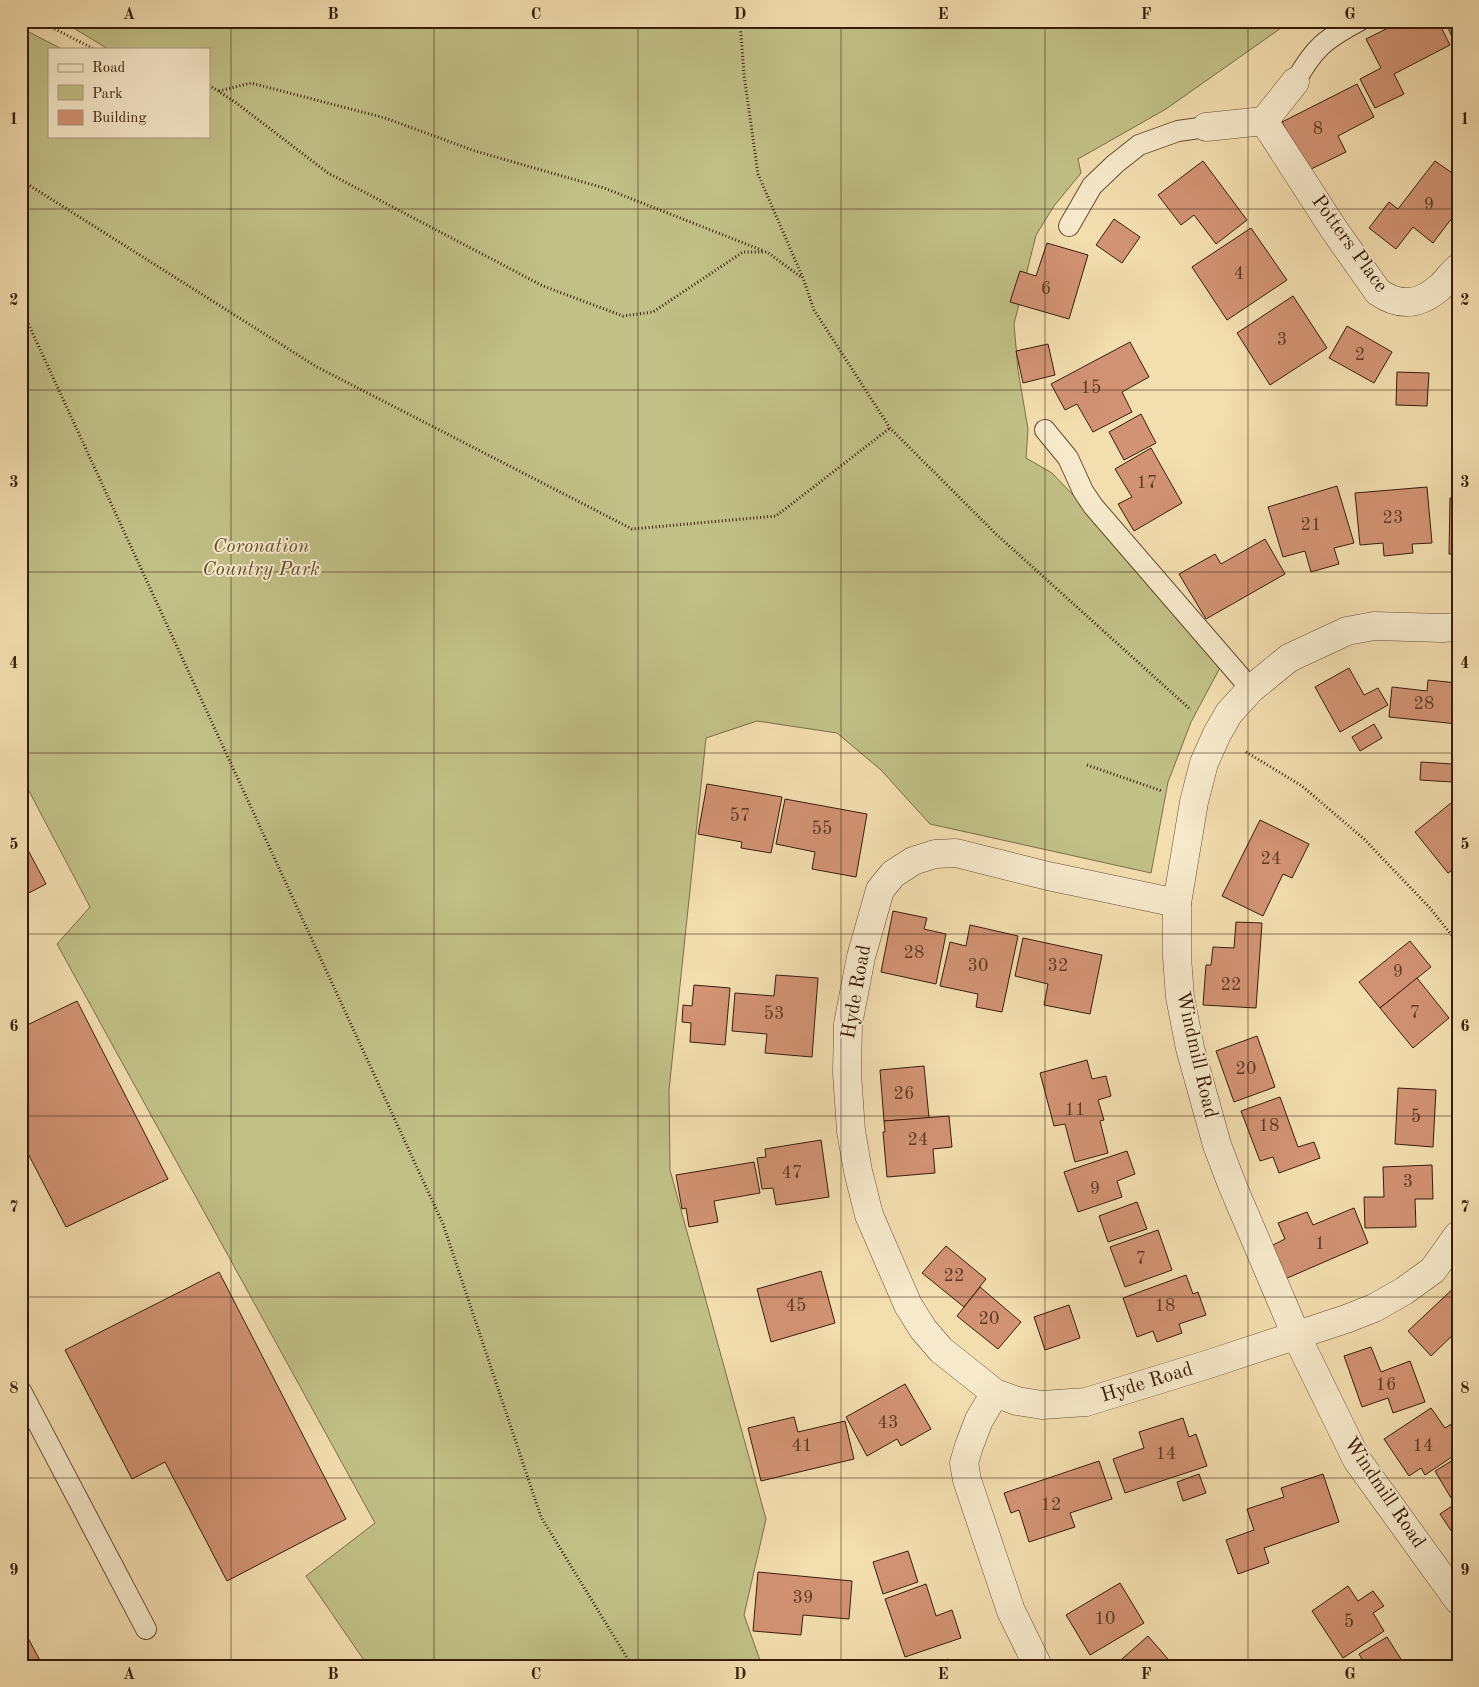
<svg xmlns="http://www.w3.org/2000/svg" width="1479" height="1687" font-family="'Old Standard TT',serif">
	<rect width="100%" height="100%" fill="#f3deb0"/>
	<filter id="stains"><feTurbulence type="fractalNoise" baseFrequency=".004" numOctaves="4"/><feColorMatrix values="0 0 0 0 .2 0 0 0 0 .09 0 0 0 0 .02 0 0 0 .5 -.17"/></filter>
	<radialGradient id="worn" r=".72"><stop offset=".6" stop-color="#630" stop-opacity="0"/><stop offset="1" stop-color="#630" stop-opacity=".3"/></radialGradient>
	<path fill="#c1c087" stroke="#7c6e48" d="M 62,21 L 1291,21 L 1166,109 L 1078,159 L 1081,173 L 1054,206 L 1036,235 L 1014,324 L 1018,370 L 1028,429 L 1026,458 L 1052,473 L 1074,496 L 1223,662 L 1191,722 L 1168,782 L 1151,873 L 930,824 L 881,770 L 837,733 L 757,721 L 706,738 L 669,1090 L 670,1170 L 766,1519 L 744,1615 L 762,1666 L 368,1666 L 306,1576 L 375,1523 L 57,944 L 90,907 L 21,776 L 21,28 L 62,49 L 49,49 L 49,136 L 209,136 L 209,49 L 108,49 Z"/>
	<g fill="#d29374" stroke="#381d08">
		<path d="M 1392,21 L 1438,21 L 1450,45 L 1394,74 L 1404,94 L 1375,108 L 1360,79 L 1381,68 L 1366,39 L 1394,25 Z"/>
		<path d="M 1445,21 L 1458,21 L 1458,43 L 1455,44 Z"/>
		<path d="M 1357,84 L 1374,117 L 1338,136 L 1346,152 L 1307,171 L 1282,122 Z"/>
		<path d="M 1203,161 L 1247,220 L 1216,244 L 1194,215 L 1181,225 L 1158,195 Z"/>
		<path d="M 1435,161 L 1458,177 L 1458,210 L 1433,243 L 1413,227 L 1396,249 L 1369,228 L 1389,202 L 1398,209 Z"/>
		<path d="M 1114,219 L 1140,237 L 1122,263 L 1096,245 Z"/>
		<path d="M 1251,228 L 1287,280 L 1227,320 L 1192,267 Z"/>
		<path d="M 1047,243 L 1088,255 L 1069,319 L 1010,302 L 1020,271 L 1036,276 Z"/>
		<path d="M 1293,296 L 1327,348 L 1270,385 L 1237,333 Z"/>
		<path d="M 1347,326 L 1392,352 L 1374,383 L 1329,358 Z"/>
		<path d="M 1130,342 L 1149,377 L 1122,392 L 1132,412 L 1093,432 L 1077,404 L 1065,410 L 1051,384 Z"/>
		<path d="M 1048,344 L 1055,375 L 1023,383 L 1016,351 Z"/>
		<path d="M 1397,372 L 1429,373 L 1427,406 L 1396,405 Z"/>
		<path d="M 1455,406 L 1458,406 L 1458,440 L 1453,439 Z"/>
		<path d="M 1141,414 L 1156,443 L 1124,460 L 1109,432 Z"/>
		<path d="M 1151,448 L 1182,503 L 1134,531 L 1118,504 L 1132,497 L 1115,469 Z"/>
		<path d="M 1337,486 L 1354,543 L 1334,548 L 1339,564 L 1311,572 L 1305,551 L 1283,557 L 1268,507 Z"/>
		<path d="M 1427,487 L 1432,543 L 1412,544 L 1413,553 L 1384,556 L 1383,543 L 1360,545 L 1355,493 Z"/>
		<path d="M 1450,498 L 1458,498 L 1458,554 L 1449,554 Z"/>
		<path d="M 1265,539 L 1285,574 L 1206,619 L 1179,574 L 1215,554 L 1221,564 Z"/>
		<path d="M 1349,668 L 1364,695 L 1378,688 L 1388,705 L 1340,732 L 1315,687 Z"/>
		<path d="M 1428,680 L 1458,683 L 1458,724 L 1389,717 L 1392,687 L 1427,691 Z"/>
		<path d="M 1374,724 L 1382,738 L 1360,751 L 1352,737 Z"/>
		<path d="M 1421,762 L 1453,764 L 1452,782 L 1420,780 Z"/>
		<path d="M 707,784 L 782,797 L 771,853 L 741,848 L 742,842 L 698,834 Z"/>
		<path d="M 785,799 L 867,814 L 856,877 L 812,869 L 815,852 L 776,844 Z"/>
		<path d="M 1451,803 L 1458,812 L 1458,866 L 1448,873 L 1415,832 Z"/>
		<path d="M 1260,820 L 1309,844 L 1292,878 L 1283,874 L 1263,916 L 1222,896 Z"/>
		<path d="M 21,837 L 46,884 L 21,897 Z"/>
		<path d="M 893,911 L 927,918 L 924,929 L 946,934 L 936,984 L 881,972 Z"/>
		<path d="M 1236,922 L 1262,923 L 1256,1008 L 1203,1005 L 1206,965 L 1211,965 L 1213,947 L 1234,948 Z"/>
		<path d="M 970,925 L 1018,936 L 1002,1012 L 976,1007 L 978,994 L 940,986 L 950,942 L 966,946 Z"/>
		<path d="M 1023,938 L 1102,955 L 1090,1014 L 1044,1005 L 1048,984 L 1015,976 Z"/>
		<path d="M 1410,941 L 1431,967 L 1380,1008 L 1359,982 Z"/>
		<path d="M 776,975 L 818,978 L 812,1057 L 765,1053 L 767,1034 L 732,1031 L 735,993 L 774,996 Z"/>
		<path d="M 1417,978 L 1449,1018 L 1413,1048 L 1380,1008 Z"/>
		<path d="M 694,985 L 730,988 L 725,1045 L 690,1042 L 691,1023 L 682,1022 L 683,1005 L 692,1006 Z"/>
		<path d="M 77,1001 L 168,1179 L 66,1227 L 21,1140 L 21,1028 Z"/>
		<path d="M 1257,1036 L 1275,1087 L 1234,1102 L 1216,1051 Z"/>
		<path d="M 1087,1060 L 1092,1079 L 1106,1076 L 1111,1096 L 1098,1100 L 1104,1120 L 1100,1121 L 1108,1153 L 1075,1162 L 1065,1124 L 1054,1126 L 1040,1073 Z"/>
		<path d="M 924,1066 L 929,1118 L 884,1121 L 880,1070 Z"/>
		<path d="M 1398,1088 L 1436,1090 L 1433,1147 L 1395,1144 Z"/>
		<path d="M 1280,1097 L 1298,1147 L 1314,1142 L 1320,1158 L 1279,1173 L 1273,1157 L 1260,1161 L 1241,1111 Z"/>
		<path d="M 949,1116 L 952,1147 L 933,1149 L 935,1173 L 887,1177 L 883,1132 L 885,1132 L 884,1121 Z"/>
		<path d="M 821,1140 L 829,1197 L 776,1205 L 773,1188 L 762,1189 L 757,1158 L 766,1157 L 765,1149 Z"/>
		<path d="M 1127,1151 L 1135,1174 L 1117,1181 L 1122,1197 L 1078,1212 L 1064,1172 Z"/>
		<path d="M 754,1162 L 760,1193 L 714,1201 L 718,1222 L 689,1227 L 686,1208 L 682,1209 L 676,1175 Z"/>
		<path d="M 1432,1165 L 1433,1199 L 1415,1199 L 1416,1227 L 1365,1228 L 1364,1197 L 1384,1197 L 1383,1167 Z"/>
		<path d="M 1137,1202 L 1147,1229 L 1108,1242 L 1099,1216 Z"/>
		<path d="M 1354,1208 L 1368,1243 L 1285,1279 L 1271,1246 L 1285,1239 L 1278,1223 L 1307,1212 L 1313,1225 Z"/>
		<path d="M 1158,1230 L 1172,1270 L 1125,1287 L 1110,1247 Z"/>
		<path d="M 946,1246 L 986,1279 L 964,1307 L 922,1273 Z"/>
		<path d="M 821,1271 L 835,1323 L 771,1342 L 757,1289 Z"/>
		<path d="M 219,1272 L 346,1519 L 227,1581 L 165,1462 L 132,1479 L 65,1350 Z"/>
		<path d="M 1186,1275 L 1193,1294 L 1198,1292 L 1206,1315 L 1179,1324 L 1182,1333 L 1157,1342 L 1153,1331 L 1137,1337 L 1123,1298 Z"/>
		<path d="M 1458,1284 L 1458,1330 L 1431,1356 L 1408,1331 Z"/>
		<path d="M 980,1287 L 1021,1322 L 998,1349 L 957,1316 Z"/>
		<path d="M 1069,1305 L 1080,1338 L 1045,1350 L 1034,1317 Z"/>
		<path d="M 1371,1347 L 1381,1372 L 1410,1361 L 1425,1402 L 1393,1413 L 1388,1398 L 1362,1407 L 1344,1356 Z"/>
		<path d="M 905,1384 L 931,1429 L 901,1446 L 897,1439 L 867,1456 L 846,1417 Z"/>
		<path d="M 1431,1408 L 1445,1428 L 1458,1420 L 1458,1453 L 1425,1475 L 1421,1468 L 1409,1476 L 1384,1439 Z"/>
		<path d="M 794,1417 L 798,1432 L 845,1421 L 854,1459 L 761,1481 L 748,1428 Z"/>
		<path d="M 1183,1418 L 1189,1437 L 1196,1434 L 1207,1466 L 1125,1493 L 1113,1459 L 1144,1448 L 1139,1432 Z"/>
		<path d="M 1458,1457 L 1458,1494 L 1451,1498 L 1435,1471 Z"/>
		<path d="M 1099,1461 L 1112,1499 L 1070,1513 L 1075,1527 L 1029,1542 L 1019,1510 L 1011,1513 L 1004,1493 Z"/>
		<path d="M 1199,1474 L 1206,1493 L 1183,1501 L 1177,1482 Z"/>
		<path d="M 1323,1474 L 1339,1522 L 1264,1548 L 1269,1563 L 1238,1574 L 1226,1540 L 1254,1530 L 1247,1509 L 1284,1497 L 1281,1488 Z"/>
		<path d="M 1458,1502 L 1458,1541 L 1440,1514 Z"/>
		<path d="M 908,1551 L 918,1582 L 883,1594 L 873,1562 Z"/>
		<path d="M 758,1572 L 852,1581 L 849,1619 L 803,1615 L 801,1635 L 753,1631 Z"/>
		<path d="M 1120,1583 L 1144,1623 L 1090,1655 L 1066,1615 Z"/>
		<path d="M 926,1584 L 936,1616 L 952,1610 L 961,1638 L 905,1657 L 885,1599 Z"/>
		<path d="M 1348,1586 L 1358,1601 L 1373,1591 L 1384,1606 L 1373,1613 L 1384,1631 L 1343,1658 L 1312,1611 Z"/>
		<path d="M 21,1625 L 43,1666 L 21,1666 Z"/>
		<path d="M 1148,1636 L 1174,1666 L 1114,1666 Z"/>
		<path d="M 1387,1637 L 1404,1664 L 1400,1666 L 1366,1666 L 1359,1654 Z"/>
		<path d="M 948,1659 L 951,1666 L 927,1666 Z"/>
	</g>
	<g fill="none" stroke-linecap="round" stroke-linejoin="round">
		<defs>
			<g id="service">
				<path d="M 1295,82 C 1314,48 1325,39 1359,21"/>
				<path d="M 1069,226 L 1092,186 L 1115,164 L 1139,145 L 1178,131 L 1206,127"/>
				<path d="M 1045,430 L 1068,458 L 1083,491 L 1093,506 L 1251,689"/>
				<path d="M 21,1391 L 146,1629"/>
			</g>
			<g id="minor">
				<path d="M 1295,82 L 1264,121 L 1333,228 L 1378,292 C 1400,307 1419,305 1439,288 C 1446,282 1451,274 1458,268"/>
				<path d="M 1206,127 L 1264,121"/>
				<path d="M 1458,627 L 1443,628 L 1374,626 L 1347,631 L 1289,658 L 1251,689 L 1229,713 L 1217,734 L 1204,763 L 1194,802 L 1177,903 L 1177,957 L 1180,997 L 1190,1048 L 1217,1145 L 1233,1187 L 1296,1335 L 1357,1460 L 1458,1600"/>
				<path d="M 1177,903 L 1048,876 L 956,853 L 935,854 L 913,861 L 893,874 L 880,890 L 861,957 L 848,1024 L 847,1073 L 851,1131 L 858,1171 L 869,1215 L 908,1305 L 923,1329 L 941,1350 L 995,1393 L 1017,1401 L 1042,1405 L 1086,1402 L 1206,1365 L 1346,1319 L 1374,1308 L 1404,1291 L 1433,1270 L 1458,1235"/>
				<path d="M 995,1393 L 979,1420 L 969,1446 L 964,1463 L 967,1480 L 1011,1611 L 1038,1666"/>
			</g>
		</defs>
		<use href="#service" stroke="#674d32" stroke-width="22"/>
		<use href="#minor" stroke="#674d32" stroke-width="29"/>
		<g stroke="#381d08" stroke-width="3" stroke-dasharray="1 2.5" stroke-linecap="butt">
			<path d="M 39,21 L 94,49"/>
			<path d="M 740,21 L 744,75 L 758,174 L 803,278 L 814,310 L 890,428 L 996,534 L 1191,710"/>
			<path d="M 209,85 L 235,102 L 328,173 L 543,286 L 623,316 L 653,312 L 743,252 L 767,252 L 801,277"/>
			<path d="M 219,91 L 251,83 L 385,118 L 475,151 L 604,188 L 764,251"/>
			<path d="M 21,180 L 317,367 L 632,529 L 776,516 L 890,428"/>
			<path d="M 21,308 L 443,1224 L 541,1517 L 632,1666"/>
			<path d="M 1246,752 L 1302,786 L 1364,839 L 1429,907 L 1458,943"/>
			<path d="M 1087,765 L 1162,791"/>
		</g>
		<use href="#service" stroke="#f7eacc" stroke-width="20"/>
		<use href="#minor" stroke="#f7eacc" stroke-width="28"/>
	</g>
	<path fill="none" stroke="#381d08" stroke-width="1" stroke-opacity="0.55" d="M 231,21 L 231,1666M 434,21 L 434,1666M 638,21 L 638,1666M 841,21 L 841,1666M 1045,21 L 1045,1666M 1248,21 L 1248,1666M 21,209 L 1458,209M 21,390 L 1458,390M 21,572 L 1458,572M 21,753 L 1458,753M 21,934 L 1458,934M 21,1116 L 1458,1116M 21,1297 L 1458,1297M 21,1478 L 1458,1478"/>
	<g text-anchor="middle" dominant-baseline="central" stroke-width="4" stroke-linejoin="round" paint-order="stroke">
		<g font-size="18" fill="#5e3a23">
			<text x="1318" y="129">8</text>
			<text x="1429" y="205">9</text>
			<text x="1239" y="274">4</text>
			<text x="1046" y="289">6</text>
			<text x="1282" y="340">3</text>
			<text x="1360" y="355">2</text>
			<text x="1091" y="388">15</text>
			<text x="1147" y="483">17</text>
			<text x="1393" y="518">23</text>
			<text x="1311" y="525">21</text>
			<text x="1424" y="704">28</text>
			<text x="740" y="816">57</text>
			<text x="822" y="829">55</text>
			<text x="1271" y="859">24</text>
			<text x="914" y="953">28</text>
			<text x="978" y="966">30</text>
			<text x="1058" y="966">32</text>
			<text x="1398" y="972">9</text>
			<text x="1231" y="985">22</text>
			<text x="1415" y="1013">7</text>
			<text x="774" y="1014">53</text>
			<text x="1246" y="1069">20</text>
			<text x="904" y="1094">26</text>
			<text x="1075" y="1110">11</text>
			<text x="1416" y="1117">5</text>
			<text x="1269" y="1126">18</text>
			<text x="918" y="1140">24</text>
			<text x="792" y="1173">47</text>
			<text x="1408" y="1182">3</text>
			<text x="1095" y="1189">9</text>
			<text x="1320" y="1244">1</text>
			<text x="1141" y="1259">7</text>
			<text x="954" y="1276">22</text>
			<text x="796" y="1306">45</text>
			<text x="1165" y="1306">18</text>
			<text x="989" y="1319">20</text>
			<text x="1386" y="1385">16</text>
			<text x="888" y="1423">43</text>
			<text x="802" y="1446">41</text>
			<text x="1423" y="1446">14</text>
			<text x="1166" y="1454">14</text>
			<text x="1051" y="1505">12</text>
			<text x="803" y="1598">39</text>
			<text x="1105" y="1619">10</text>
			<text x="1349" y="1622">5</text>
		</g>
		<g font-size="20" fill="#381d08" stroke="#f7eacc">
			<text transform="translate(1349 244) rotate(54)">Potters Place</text>
			<text transform="translate(857 992) rotate(-80)">Hyde Road</text>
			<text transform="translate(1196 1055) rotate(77)">Windmill Road</text>
			<text transform="translate(1147 1383) rotate(-17)">Hyde Road</text>
			<text transform="translate(1384 1493) rotate(56)">Windmill Road</text>
		</g>
		<g font-size="20" font-style="italic" fill="#614e2e" stroke="#f7eacc">
			<text x="261" y="547">Coronation<tspan x="261" dy="23">Country Park</tspan></text>
		</g>
	</g>
	<rect width="1479" height="1687" fill="none" stroke="#f3deb0" stroke-width="55"/>
	<rect x="48" y="48" width="162" height="90" fill="#f7eacc" stroke="#ab987e"/>
	<rect x="58" y="64" width="25" height="8" fill="#f7eacc" stroke="#ab987e"/>
	<text x="92" y="72" font-size="15" fill="#381d08">Road</text>
	<rect x="58" y="85" width="25" height="15" fill="#c1c087" stroke="#ab987e"/>
	<text x="92" y="98" font-size="15" fill="#381d08">Park</text>
	<rect x="58" y="110" width="25" height="15" fill="#d29374" stroke="#ab987e"/>
	<text x="92" y="122" font-size="15" fill="#381d08">Building</text>
	<rect x="28" y="28" width="1424" height="1632" fill="none" stroke="#381d08" stroke-width="2"/>
	<g font-size="16" text-anchor="middle" font-weight="bold" fill="#381d08">
		<text x="129" y="19">A</text>
		<text x="333" y="19">B</text>
		<text x="536" y="19">C</text>
		<text x="740" y="19">D</text>
		<text x="943" y="19">E</text>
		<text x="1146" y="19">F</text>
		<text x="1350" y="19">G</text>
		<text x="14" y="124">1</text>
		<text x="1465" y="124">1</text>
		<text x="14" y="305">2</text>
		<text x="1465" y="305">2</text>
		<text x="14" y="487">3</text>
		<text x="1465" y="487">3</text>
		<text x="14" y="668">4</text>
		<text x="1465" y="668">4</text>
		<text x="14" y="849">5</text>
		<text x="1465" y="849">5</text>
		<text x="14" y="1031">6</text>
		<text x="1465" y="1031">6</text>
		<text x="14" y="1212">7</text>
		<text x="1465" y="1212">7</text>
		<text x="14" y="1393">8</text>
		<text x="1465" y="1393">8</text>
		<text x="14" y="1575">9</text>
		<text x="1465" y="1575">9</text>
		<text x="129" y="1679">A</text>
		<text x="333" y="1679">B</text>
		<text x="536" y="1679">C</text>
		<text x="740" y="1679">D</text>
		<text x="943" y="1679">E</text>
		<text x="1146" y="1679">F</text>
		<text x="1350" y="1679">G</text>
	</g>
	<rect width="100%" height="100%" filter="url(#stains)"/>
	<rect width="100%" height="100%" fill="url(#worn)"/>
</svg>
